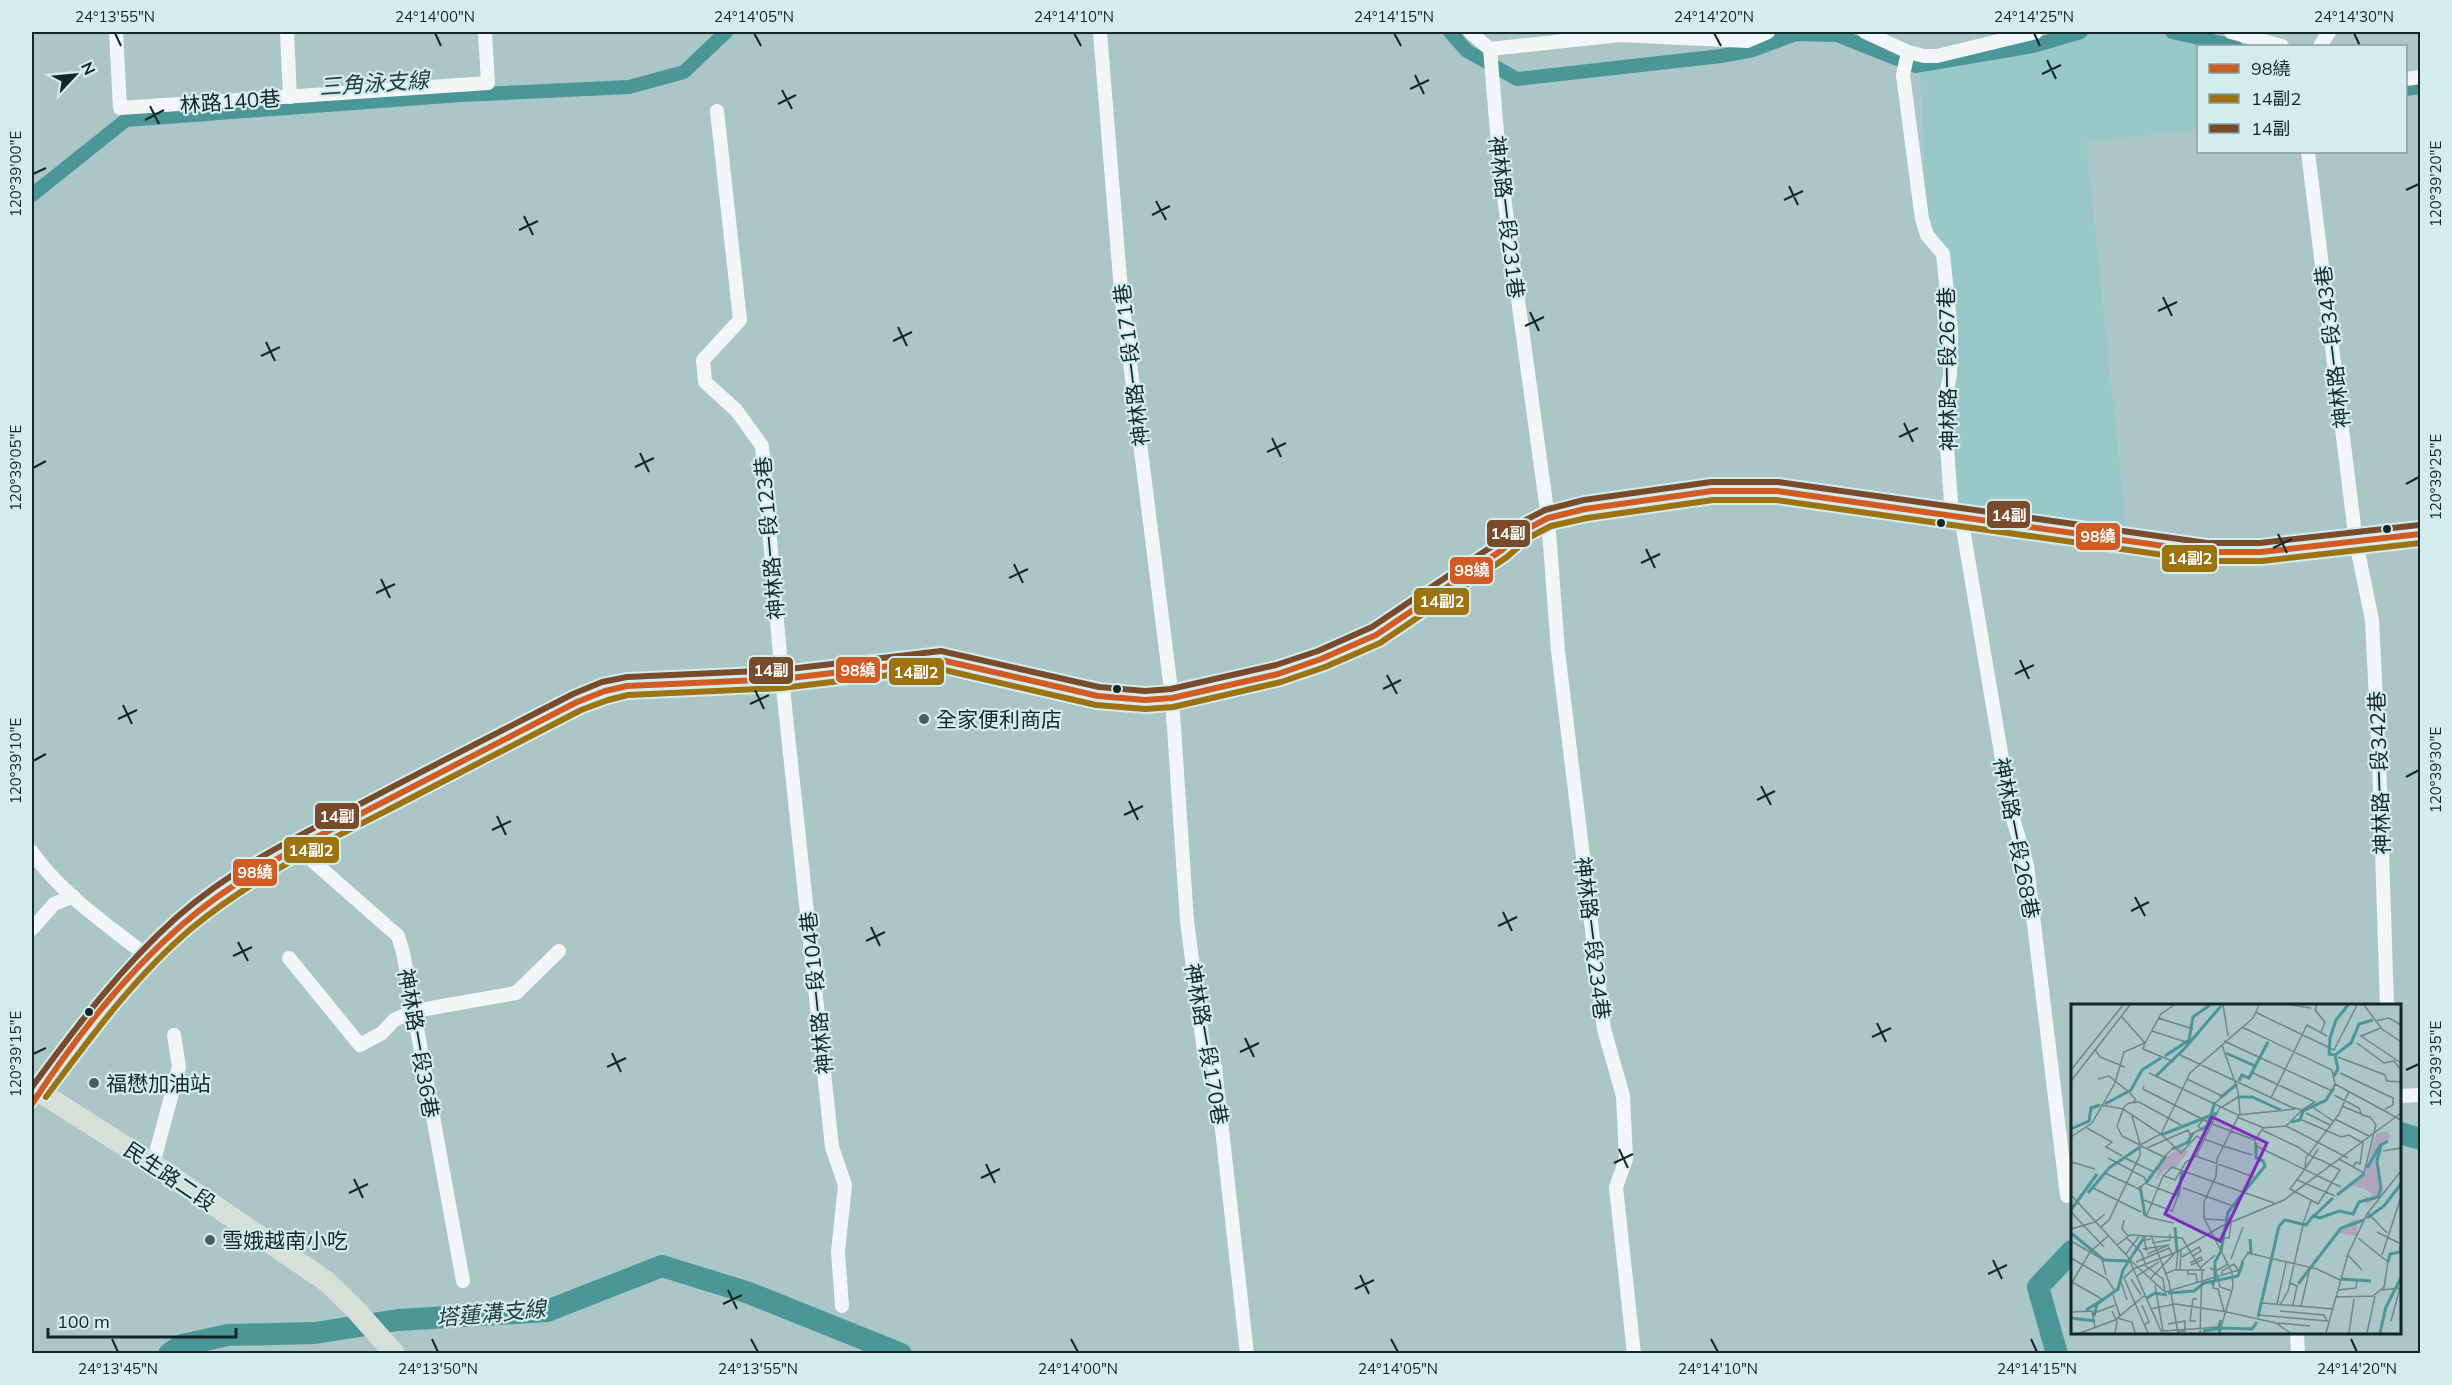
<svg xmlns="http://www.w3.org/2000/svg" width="2452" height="1385" font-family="Mulish,'Noto Sans TC',sans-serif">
	<rect width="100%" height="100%" fill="#abc6c6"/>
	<path fill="#9ac7c8" d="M 2097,32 L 2159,32 L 2231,46 L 2198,46 L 2198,130 L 2086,142 L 2126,528 L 1959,505 L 1946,401 L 1946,260 L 1929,250 L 1920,69 L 2065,44 L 2072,37 Z"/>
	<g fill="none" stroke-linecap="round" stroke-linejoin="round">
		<g stroke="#4a9698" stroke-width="14">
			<path d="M 1450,32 L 1467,51 L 1517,79 L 1721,56 L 1753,50 L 1796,34 L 1837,35 L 1915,66 L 2033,46 L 2081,32"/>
			<path d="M 2172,32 L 2235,46"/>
			<path d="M 2406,89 L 2420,87"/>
			<path d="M 32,195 L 126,120 L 461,95 L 629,87 L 684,72 L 726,32"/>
		</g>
		<g stroke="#4a9698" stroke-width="22">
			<path d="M 2400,1133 L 2420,1139"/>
			<path d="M 169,1354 L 182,1345 L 228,1335 L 315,1333 L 398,1320 L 547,1311 L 662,1266 L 749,1293 L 901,1354"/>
			<path d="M 2057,1354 L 2038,1287 L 2072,1251"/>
		</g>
		<g stroke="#f2f6f6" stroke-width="14">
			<path d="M 116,32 L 120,108 L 488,83 L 485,32"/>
			<path d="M 287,32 L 290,97"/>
			<path d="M 1100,32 L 1121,291 L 1172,698 L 1187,921 L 1204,1051 L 1215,1067 L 1247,1354"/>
			<path d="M 1470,32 L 1490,49 L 1500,168 L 1548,518 L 1558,651 L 1604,1029 L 1623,1096 L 1626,1159 L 1616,1187 L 1634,1354"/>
			<path d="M 1865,32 L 1908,52 L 1924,56 L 1937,56 L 2036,32"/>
			<path d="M 2231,32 L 2282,46"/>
			<path d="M 2320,46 L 2329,32"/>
			<path d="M 1490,49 L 1620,35 L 1747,41 L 1768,32"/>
			<path d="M 1908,52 L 1903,75 L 1922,219 L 1927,235 L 1943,254 L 1951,331 L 1950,375 L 1944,405 L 1952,516"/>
			<path d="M 2406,79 L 2420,77"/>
			<path d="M 717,111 L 740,320 L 703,360 L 705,382 L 736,410 L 762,446 L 782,679 L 832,1147 L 845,1185 L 838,1252 L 842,1306"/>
			<path d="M 2308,152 L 2356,542 L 2372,620 L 2379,759 L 2387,1006"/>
			<path d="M 1961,517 L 2011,812 L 2027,866 L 2067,1196"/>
			<path d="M 298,848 L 398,936 L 403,952 L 463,1281"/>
			<path d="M 32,852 C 61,894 108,925 148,957"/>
			<path d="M 32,929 L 54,904 L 73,896"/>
			<path d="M 289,958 L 360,1045 L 382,1033 L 394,1020 L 414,1011 L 516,993 L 559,951"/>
			<path d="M 2400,1096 L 2420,1095"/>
			<path d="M 153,1164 L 179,1067 L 174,1035"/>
			<path d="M 2297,1332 L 2298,1354"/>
		</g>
		<path stroke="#f2f6f6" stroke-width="16" d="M 39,1092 C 83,1033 128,972 184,923 C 240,875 309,841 374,807 C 442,772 509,737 577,702 L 605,691 L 627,686 L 782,679 L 902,663 L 941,660 L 1098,696 L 1145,700 L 1172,698 L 1278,674 L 1321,659 L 1376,635 L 1502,550 L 1525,530 L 1548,518 L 1585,509 L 1712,491 L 1777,491 L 2206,552 L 2261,552 L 2420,534"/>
		<path stroke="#d6e0d8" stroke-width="21" d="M 32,1087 L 153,1164 L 326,1281 L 355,1309 L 395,1354"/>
		<defs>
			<path id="bus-1" d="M 32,1104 C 75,1038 123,976 183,924 C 238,876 304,844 368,810 C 437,774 507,738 577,702 L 605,691 L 627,686 L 782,679 L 941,660 L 1098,696 L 1145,700 L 1172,698 L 1278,674 L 1321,659 L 1376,635 L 1502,550 L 1525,530 L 1548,518 L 1585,509 L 1712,491 L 1777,491 L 2206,552 L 2261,552 L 2420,534"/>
			<path id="bus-2" d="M 46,1097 C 90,1038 135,976 192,928 C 250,880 319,845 386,811 C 451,777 516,744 581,710 L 608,700 L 628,695 L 782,688 L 940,669 L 1096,705 L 1145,709 L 1173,707 L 1281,682 L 1325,667 L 1380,643 L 1507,557 L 1530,537 L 1551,526 L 1587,518 L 1713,500 L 1776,500 L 2206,561 L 2262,561 L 2420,543"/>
			<path id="bus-3" d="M 32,1087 C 76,1027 121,967 177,917 C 231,869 298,836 362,803 C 432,766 503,730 573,694 L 602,682 L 627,677 L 781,670 L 941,651 L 1099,687 L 1145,691 L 1171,689 L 1276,665 L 1318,651 L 1372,627 L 1497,543 L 1520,523 L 1545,510 L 1584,500 L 1711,482 L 1778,482 L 2207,543 L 2260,543 L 2419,525"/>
		</defs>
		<use href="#bus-1" stroke="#d3eced" stroke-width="10"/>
		<use href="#bus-2" stroke="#d3eced" stroke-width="10"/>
		<use href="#bus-3" stroke="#d3eced" stroke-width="10"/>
		<use href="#bus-1" stroke="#d15c23" stroke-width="6"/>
		<use href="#bus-2" stroke="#9c7310" stroke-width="6"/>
		<use href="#bus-3" stroke="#7a4b2a" stroke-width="6"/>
	</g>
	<path fill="none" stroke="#132728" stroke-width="2" d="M 115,33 L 121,46M 435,33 L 441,46M 754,33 L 761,46M 1074,33 L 1081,46M 1394,33 L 1401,46M 1714,33 L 1721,46M 2034,33 L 2040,46M 2354,33 L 2360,46M 2047,60 L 2056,79M 2042,74 L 2061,65M 1415,75 L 1424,94M 1410,89 L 1429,80M 782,90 L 792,109M 778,104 L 796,95M 150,106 L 159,124M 145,120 L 164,110M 33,174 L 46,168M 1789,186 L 1798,205M 2406,190 L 2419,184M 1784,200 L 1803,191M 1156,201 L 1166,220M 1152,215 L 1170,206M 524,216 L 533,235M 519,230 L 538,221M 2163,297 L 2172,316M 2158,311 L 2177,302M 1530,312 L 1539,331M 1525,326 L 1544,317M 898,327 L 907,346M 893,341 L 912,332M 266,342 L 275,361M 261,356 L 280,347M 1904,423 L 1913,442M 1899,437 L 1918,428M 1272,438 L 1281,457M 1267,452 L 1286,443M 640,453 L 649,472M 635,467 L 654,458M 33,468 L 46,461M 2406,484 L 2419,477M 2278,534 L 2287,553M 2273,548 L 2292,539M 1646,549 L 1655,568M 1641,563 L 1660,554M 1014,564 L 1023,583M 1009,578 L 1028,569M 381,579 L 390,598M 376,593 L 395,584M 2020,660 L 2029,679M 2015,674 L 2034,665M 1387,675 L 1397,694M 1383,689 L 1401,680M 755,690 L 764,709M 750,704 L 769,695M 123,705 L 132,724M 118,719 L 137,710M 33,761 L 46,754M 2406,777 L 2419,770M 1761,786 L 1771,805M 1757,800 L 1775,791M 1129,801 L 1138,820M 1124,815 L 1143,806M 497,816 L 506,835M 492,830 L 511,821M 2135,897 L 2145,916M 2131,911 L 2149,902M 1503,912 L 1512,931M 1498,926 L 1517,917M 871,927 L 880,946M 866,941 L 885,932M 238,942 L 248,961M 233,956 L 252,947M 1877,1023 L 1886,1042M 1872,1037 L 1891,1028M 1245,1038 L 1254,1057M 1240,1052 L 1259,1043M 612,1053 L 621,1072M 33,1054 L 46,1048M 607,1067 L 626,1058M 2406,1070 L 2419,1064M 1619,1149 L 1628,1168M 1614,1163 L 1633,1154M 986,1164 L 995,1183M 981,1178 L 1000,1169M 354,1179 L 363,1198M 349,1193 L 368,1184M 1993,1260 L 2002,1279M 1988,1274 L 2007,1265M 1360,1275 L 1369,1294M 1355,1289 L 1374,1280M 728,1290 L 737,1309M 723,1304 L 742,1295M 112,1339 L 118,1352M 432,1339 L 438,1352M 751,1339 L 758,1352M 1071,1339 L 1078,1352M 1391,1339 L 1398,1352M 1711,1339 L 1718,1352M 2031,1339 L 2037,1352M 2351,1339 L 2357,1352"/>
	<g fill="#132728" stroke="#d3eced" stroke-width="2">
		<circle cx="1941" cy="523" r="5"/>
		<circle cx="2387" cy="529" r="5"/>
		<circle cx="1117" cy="689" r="5"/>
		<circle cx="89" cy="1012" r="5"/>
	</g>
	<g fill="#485f5f" stroke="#d3eced" stroke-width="2">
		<circle cx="924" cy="719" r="6"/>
		<circle cx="94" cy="1083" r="6"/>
		<circle cx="210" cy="1240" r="6"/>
	</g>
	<g text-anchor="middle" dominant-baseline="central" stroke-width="4.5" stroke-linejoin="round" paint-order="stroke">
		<g font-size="21" fill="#132728" stroke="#d3eced">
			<text transform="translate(230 101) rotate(-4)">林路140巷</text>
			<text transform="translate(1507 217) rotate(83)">神林路一段231巷</text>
			<text transform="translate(2332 347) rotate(-97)">神林路一段343巷</text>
			<text transform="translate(1131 365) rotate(-97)">神林路一段171巷</text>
			<text transform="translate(1947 369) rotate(-91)">神林路一段267巷</text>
			<text transform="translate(769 538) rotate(-95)">神林路一段123巷</text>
			<text transform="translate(2379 773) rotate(-92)">神林路一段342巷</text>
			<text transform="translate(2017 838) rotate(79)">神林路一段268巷</text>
			<text transform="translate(1593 938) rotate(83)">神林路一段234巷</text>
			<text transform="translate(816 993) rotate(-96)">神林路一段104巷</text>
			<text transform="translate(419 1043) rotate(80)">神林路一段36巷</text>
			<text transform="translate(1207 1044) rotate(80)">神林路一段170巷</text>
			<text transform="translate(170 1176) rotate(34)">民生路二段</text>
		</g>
		<g font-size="21" fill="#132728" stroke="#d3eced" text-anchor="start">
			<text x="936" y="719">全家便利商店</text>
			<text x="106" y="1083">福懋加油站</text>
			<text x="222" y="1240">雪娥越南小吃</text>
		</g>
		<g font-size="22" font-style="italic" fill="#233f40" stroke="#d3eced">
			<text transform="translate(374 83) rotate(-4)">三角泳支線</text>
			<text transform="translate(491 1313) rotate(-5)">塔蓮溝支線</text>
		</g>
	</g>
	<g transform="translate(2071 1004)">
		<rect width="330" height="330" fill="#abc6c6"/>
		<path d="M 316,127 L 320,132 L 308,142 L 311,146 L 305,157 L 309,183 L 314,188 L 295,201 L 293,191 L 299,195 L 301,189 L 292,184 L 293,173 L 291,184 L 278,181 L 294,170 L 305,130 ZM 109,143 L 118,147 L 104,164 L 94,166 L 85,176 L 88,159 ZM 286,215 L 286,232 L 268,229 L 278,218 Z" fill="#ada4c0"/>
		<path fill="none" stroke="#4a9698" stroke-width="3" d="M 114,44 L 150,2M 155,49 L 184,62M 264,51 L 258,50 L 259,34 L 265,16 L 277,1M 94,52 L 118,36 L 122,13 L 139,1M 85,72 L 114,44M 263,72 L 267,65 L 264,51 L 280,39 L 288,20 L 302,16M 168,77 L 171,71 L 178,74 L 197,38M 166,93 L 181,93 L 210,106M 149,94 L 166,80M 34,100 L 60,86 L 71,66 L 90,54M 220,118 L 229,116 L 232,107 L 255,96 L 263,84M 0,125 L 18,117 L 20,104 L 29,101M 129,126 L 136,122 L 144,98M 90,131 L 146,109M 102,145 L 117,138 L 122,129M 296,164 L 310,140M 75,179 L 95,152M 69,182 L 74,212M 17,189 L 38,164 L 69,143M 266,191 L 293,170M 107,192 L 111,167M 0,206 L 26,170M 243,212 L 262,194M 296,214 L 313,202 L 330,180M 208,222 L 214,216 L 235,221 L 242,212 L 249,214 L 268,207 L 282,210 L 288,198 L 307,193 L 310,184 L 306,157 L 310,141 L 317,137M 104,223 L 106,248M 0,229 L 33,256 L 57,257M 176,249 L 180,249 L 179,235M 317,258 L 319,250 L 329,248 L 330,242M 270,275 L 300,277M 144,276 L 144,258 L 150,247 L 157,208 L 194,162 L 192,157 L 185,154 L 185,139M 227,280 L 270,224 L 293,216M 97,289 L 123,287 L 133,279 L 167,272 L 172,258M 76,294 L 84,289 L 96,291M 15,306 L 31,296M 23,312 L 26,300 L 47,285 L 52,266 L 74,232M 187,313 L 208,222M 0,314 L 24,317M 132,327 L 147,325 L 150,316M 148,329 L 150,324 L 181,325 L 186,318M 309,329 L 315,303 L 330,274"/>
		<path fill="none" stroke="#6e8687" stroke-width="1.5" d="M 152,1 L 157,32M 221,1 L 240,4M 246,1 L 244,6 L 254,18 L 250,28M 293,1 L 311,25 L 330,38M 184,8 L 263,46 L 286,1M 50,12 L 74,39M 87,14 L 122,25M 304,17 L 318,14 L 330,21M 171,23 L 261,66 L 264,80M 310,24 L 290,32 L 330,59M 81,27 L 115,38M 153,37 L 261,87 L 264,80M 74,39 L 72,45 L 103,58M 286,39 L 313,59 L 323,57 L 330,66M 24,45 L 29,53 L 54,63M 109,51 L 220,103 L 231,106 L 244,98 L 180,68M 267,53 L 314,71M 0,66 L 52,1M 78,69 L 167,111 L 224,105M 269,69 L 322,94 L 322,101 L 314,105M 314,71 L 316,77 L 330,78M 27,75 L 38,72 L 59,89 L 65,96 L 62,98M 116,75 L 151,92M 0,77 L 59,1M 264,80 L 330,116M 73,82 L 72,85 L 141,120 L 184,136M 263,91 L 288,104 L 291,111 L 299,113 L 305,121 L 293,169 L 268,155M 200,94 L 236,21 L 256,32M 143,100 L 158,87M 30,101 L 52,105 L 90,130 L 110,149 L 126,132 L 132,136M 240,102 L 262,117M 271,102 L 290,110M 151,103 L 167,93M 235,109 L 259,121M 61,112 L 69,140M 166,113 L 193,124M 264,115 L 298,132M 231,116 L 270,133 L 278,131 L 292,139 L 289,160 L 285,158 L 282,163M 215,122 L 277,154M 16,124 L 41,138 L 35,143 L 51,152M 191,126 L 227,143 L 237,150 L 239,151 L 242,153 L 252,157 L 269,166 L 247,200 L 219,185 L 234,165 L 242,153 L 247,145M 0,133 L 21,119 L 44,79 L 53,48 L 74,39 L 90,10 L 103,1M 133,135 L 152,142M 184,136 L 192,124 L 215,122 L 231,106M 184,137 L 185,142 L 270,183M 69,141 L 51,132 L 46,122 L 53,103 L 58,99 L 68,98 L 110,121M 70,142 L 93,153 L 103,143M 152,142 L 181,151M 76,144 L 117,126 L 119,131 L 130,125 L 127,122 L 133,115M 312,147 L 330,144M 125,152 L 149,103M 52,153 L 83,168M 37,154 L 73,173 L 76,180 L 107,192 L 101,207 L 70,195M 0,158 L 24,165M 234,164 L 235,154 L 268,110 L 278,87M 34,169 L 68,185 L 75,178M 93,172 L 104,176 L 115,158 L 125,152 L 183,173M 226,176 L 264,192M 22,184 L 70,208M 112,184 L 162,202M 0,191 L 57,253 L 91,329M 0,208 L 33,243M 297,209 L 316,229M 75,213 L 92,172 L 101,163 L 203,199M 76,213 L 103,219M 133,215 L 154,216M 53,216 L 51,225 L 57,232M 232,220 L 240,197M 30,223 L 38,216 L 69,151 L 69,141 L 90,130 L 119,69 L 182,14 L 188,1M 0,225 L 24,218 L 34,210M 306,228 L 330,240M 80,231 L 98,278 L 107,329M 55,233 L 70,248 L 75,262 L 92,275 L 94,288M 152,234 L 158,234 L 160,219M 0,237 L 31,255 L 35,271M 81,239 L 99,236 L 99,230M 46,241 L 59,231 L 111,234 L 131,267 L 129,329M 72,245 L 98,241M 76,247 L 73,236 L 80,235M 55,250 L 69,231M 76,250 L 98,241M 277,251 L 291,266M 311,251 L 330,193M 111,253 L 128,243 L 130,247 L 122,252M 0,254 L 36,275 L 43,286M 160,255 L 172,223M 59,256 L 95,289M 65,258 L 98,244 L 101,250M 119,259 L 130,253 L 131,256 L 120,261M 170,259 L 177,249 L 246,265 L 269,276M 129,264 L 144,251M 139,264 L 145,267 L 157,260M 62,265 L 53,274 L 77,329M 62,265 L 106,248 L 151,222 L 213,196 L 330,109M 105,266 L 107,248M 109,266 L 110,246M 117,266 L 117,270 L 125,270 L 126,278M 145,267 L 149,283 L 161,287M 94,270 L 103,266 L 134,266M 151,271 L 151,267 L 163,260 L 167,266M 66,272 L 88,258M 49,275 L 56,296M 60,275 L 70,291M 79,275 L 103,250M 1,278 L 31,295M 219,279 L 226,282 L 222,301M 0,280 L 19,248 L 37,232M 84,281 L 92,327M 140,281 L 143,278 L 142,284 L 147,285 L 153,307M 267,286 L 285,284 L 286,277M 311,286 L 330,284M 94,288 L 168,266M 42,291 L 49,312M 265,293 L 302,292 L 313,283 L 317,258 L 287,234M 191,299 L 262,305M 206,300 L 215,259M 71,301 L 78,318 L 73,321M 209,301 L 217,287 L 232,221M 230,302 L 239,264M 79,305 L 104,300 L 156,308 L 205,319 L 219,329M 41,307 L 46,318 L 44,329M 209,307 L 253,311 L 256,317M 2,308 L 21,307 L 24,323M 23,309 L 45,301M 187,311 L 257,317M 46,314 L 61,318 L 64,329M 125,317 L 119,317 L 122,295 L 126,295M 320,317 L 329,284M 207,319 L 239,322M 97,320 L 114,317 L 114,327 L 107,328M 92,327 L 150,323 L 162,283 L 161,268 L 133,214 L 133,198 L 145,172 L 146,155 L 169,109 L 167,87 L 151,41M 9,329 L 44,316 L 74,291M 255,329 L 277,250 L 296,210 L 330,167M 278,329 L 283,295M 296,329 L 304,292"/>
		<path fill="#7b2cbf" fill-opacity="0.15" stroke="#7b2cbf" stroke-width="3" d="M 141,113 L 196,139 L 149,237 L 94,210 Z"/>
		<rect width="330" height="330" fill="none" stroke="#132728" stroke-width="3"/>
	</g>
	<g stroke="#d3eced" stroke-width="2">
		<rect x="1986" y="500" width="45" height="29" rx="6" fill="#7a4b2a"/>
		<rect x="1486" y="519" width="45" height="29" rx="6" fill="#7a4b2a"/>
		<rect x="2075" y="522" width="46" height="29" rx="6" fill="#d15c23"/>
		<rect x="2161" y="544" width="57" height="29" rx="6" fill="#9c7310"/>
		<rect x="1449" y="556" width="45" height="29" rx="6" fill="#d15c23"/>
		<rect x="1413" y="587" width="57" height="29" rx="6" fill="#9c7310"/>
		<rect x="835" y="656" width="46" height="28" rx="6" fill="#d15c23"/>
		<rect x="748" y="656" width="46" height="29" rx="6" fill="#7a4b2a"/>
		<rect x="888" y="657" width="57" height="29" rx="6" fill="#9c7310"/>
		<rect x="314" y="802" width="46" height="28" rx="6" fill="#7a4b2a"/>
		<rect x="283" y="836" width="57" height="28" rx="6" fill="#9c7310"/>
		<rect x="232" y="858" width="46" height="29" rx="6" fill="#d15c23"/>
	</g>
	<g font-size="16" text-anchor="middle" font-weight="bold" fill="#fff">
		<text x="2009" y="521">14副</text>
		<text x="1508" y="539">14副</text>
		<text x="2098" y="542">98繞</text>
		<text x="2190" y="564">14副2</text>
		<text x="1472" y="576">98繞</text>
		<text x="1442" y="607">14副2</text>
		<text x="858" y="676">98繞</text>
		<text x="771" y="676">14副</text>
		<text x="916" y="678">14副2</text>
		<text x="337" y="822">14副</text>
		<text x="311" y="856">14副2</text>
		<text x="255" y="878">98繞</text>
	</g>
	<rect width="2452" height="1385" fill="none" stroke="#d3eced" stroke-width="66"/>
	<rect x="2197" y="45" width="210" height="108" fill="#d3eced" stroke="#869d9e" stroke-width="1.5"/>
	<rect x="2209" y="64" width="30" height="9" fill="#d15c23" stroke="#869d9e" stroke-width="1.5"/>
	<text x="2251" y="75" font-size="18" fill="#132728">98繞</text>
	<rect x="2209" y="94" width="30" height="9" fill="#9c7310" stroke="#869d9e" stroke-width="1.5"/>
	<text x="2251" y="105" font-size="18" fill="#132728">14副2</text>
	<rect x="2209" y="124" width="30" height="9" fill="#7a4b2a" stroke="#869d9e" stroke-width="1.5"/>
	<text x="2251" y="135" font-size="18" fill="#132728">14副</text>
	<g transform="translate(75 75) rotate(64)" stroke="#d3eced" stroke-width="4.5" paint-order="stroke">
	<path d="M0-4.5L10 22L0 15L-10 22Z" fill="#132728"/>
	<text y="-9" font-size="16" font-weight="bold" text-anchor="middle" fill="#132728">N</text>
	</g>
	<path d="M48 1328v9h188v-9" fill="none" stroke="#132728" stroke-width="3"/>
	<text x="57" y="1328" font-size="18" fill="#132728" stroke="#d3eced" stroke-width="4.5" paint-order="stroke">100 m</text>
	<rect x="33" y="33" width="2386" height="1319" fill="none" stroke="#132728" stroke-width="2"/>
	<g font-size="15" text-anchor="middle" fill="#132728">
		<text x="115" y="22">24°13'55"N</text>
		<text x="435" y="22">24°14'00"N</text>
		<text x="754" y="22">24°14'05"N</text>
		<text x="1074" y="22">24°14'10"N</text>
		<text x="1394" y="22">24°14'15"N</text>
		<text x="1714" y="22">24°14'20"N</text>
		<text x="2034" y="22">24°14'25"N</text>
		<text x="2354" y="22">24°14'30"N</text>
		<text transform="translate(16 174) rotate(-90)" y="5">120°39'00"E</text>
		<text transform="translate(2436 184) rotate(-90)" y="5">120°39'20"E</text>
		<text transform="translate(16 468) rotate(-90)" y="5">120°39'05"E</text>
		<text transform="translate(2436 477) rotate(-90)" y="5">120°39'25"E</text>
		<text transform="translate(16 761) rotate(-90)" y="5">120°39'10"E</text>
		<text transform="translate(2436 770) rotate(-90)" y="5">120°39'30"E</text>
		<text transform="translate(16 1054) rotate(-90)" y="5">120°39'15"E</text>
		<text transform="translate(2436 1064) rotate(-90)" y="5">120°39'35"E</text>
		<text x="118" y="1374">24°13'45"N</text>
		<text x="438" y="1374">24°13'50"N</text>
		<text x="758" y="1374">24°13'55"N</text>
		<text x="1078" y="1374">24°14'00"N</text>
		<text x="1398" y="1374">24°14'05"N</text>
		<text x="1718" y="1374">24°14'10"N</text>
		<text x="2037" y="1374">24°14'15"N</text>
		<text x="2357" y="1374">24°14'20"N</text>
	</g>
</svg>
